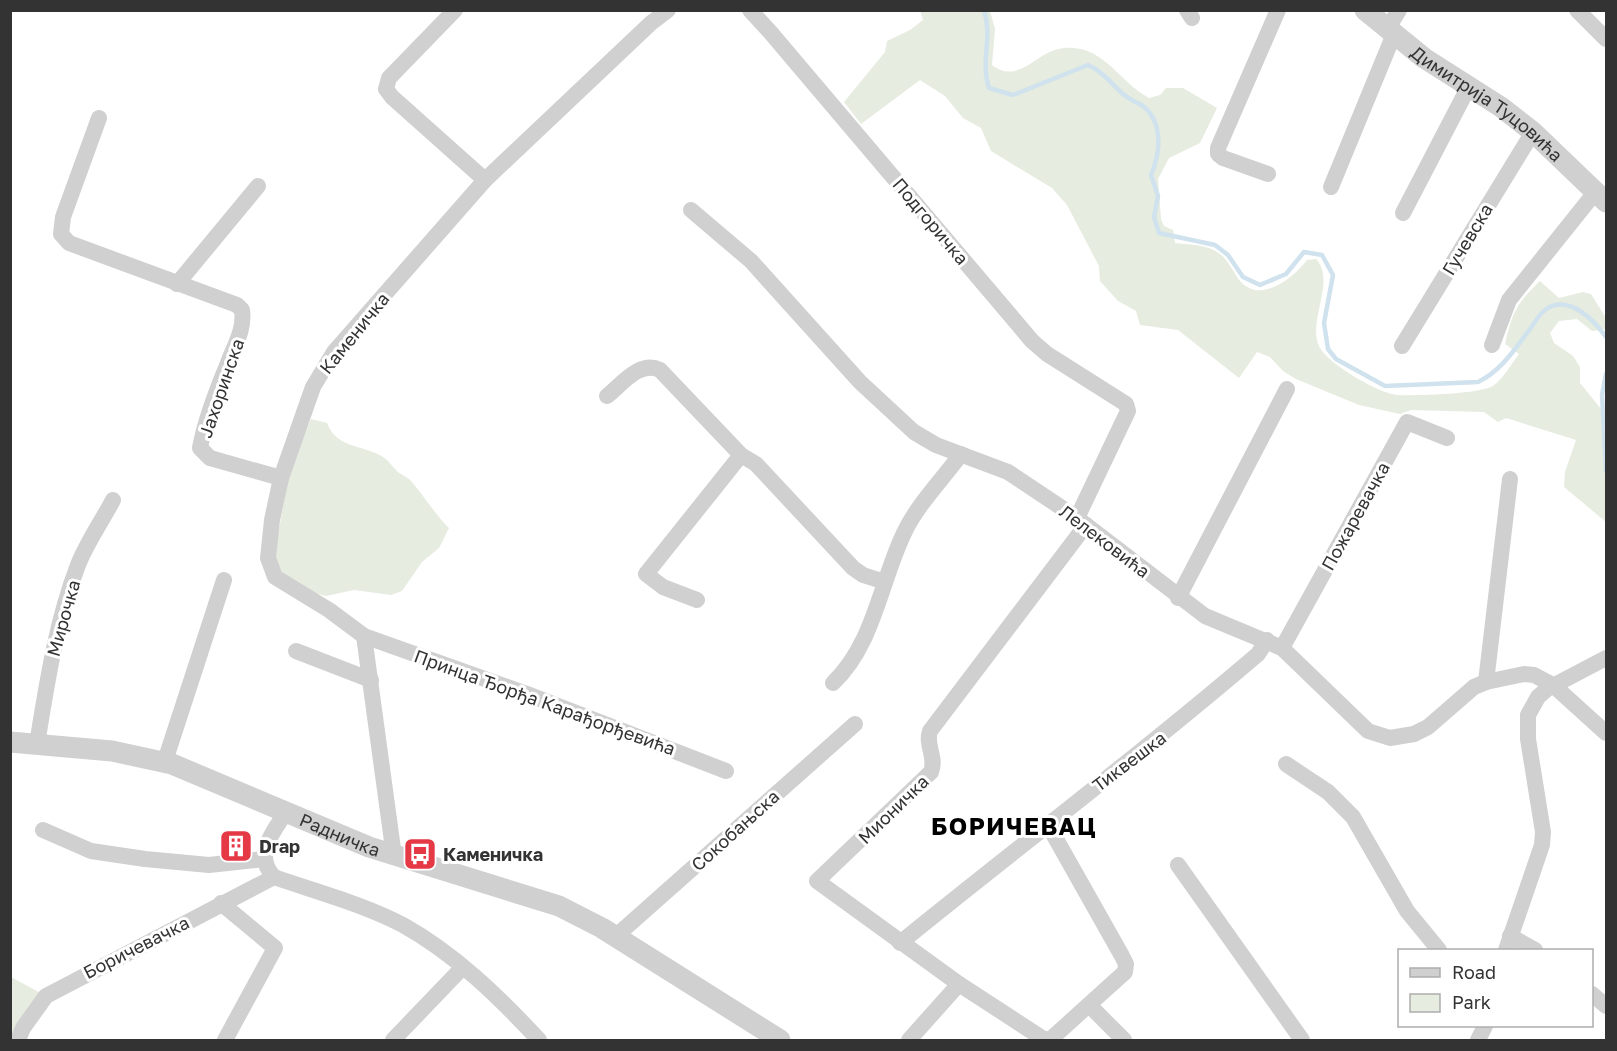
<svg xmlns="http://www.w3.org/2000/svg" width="1617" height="1051" font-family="'Golos Text',sans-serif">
	<rect width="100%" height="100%" fill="#fff"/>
	<g fill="#e6ecdf">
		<path d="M 920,10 L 990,11 L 995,29 L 992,65 C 1019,86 1037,50 1064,48 C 1103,44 1118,81 1149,98 L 1160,95 L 1166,88 L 1183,88 L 1217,108 L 1200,143 L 1169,158 L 1158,179 L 1161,219 L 1164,226 L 1173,230 L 1175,243 C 1191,245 1207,244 1220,254 C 1229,261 1233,272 1240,281 C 1261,305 1294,277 1307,260 L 1316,259 C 1338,283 1303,325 1322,351 C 1333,366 1378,393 1397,395 C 1413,396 1480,394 1493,386 C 1503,379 1512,363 1519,354 L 1505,344 C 1512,313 1517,303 1540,281 L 1559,298 L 1583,292 L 1591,294 L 1606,318 L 1606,329 L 1592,331 L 1577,319 L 1559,321 L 1550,333 L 1554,343 L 1573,356 L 1580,367 L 1580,383 L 1606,415 L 1606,522 L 1564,487 L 1565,472 L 1576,440 L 1506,418 L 1498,422 L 1484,412 L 1411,410 L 1400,414 L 1359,405 L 1296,379 L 1283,371 L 1270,357 L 1257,352 L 1239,378 L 1178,330 L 1140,325 L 1136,311 L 1118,301 L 1100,281 L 1099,266 L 1067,205 L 1052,188 L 991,151 L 981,128 L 963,118 L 945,96 L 920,80 L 861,124 L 844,102 L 885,52 L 887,41 L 910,30 L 923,20 Z"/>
		<path d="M 311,419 L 327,423 C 337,449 362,444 383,457 C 389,461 391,465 396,470 C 400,475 407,476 411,481 C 424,496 434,513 449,528 L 439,548 L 422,562 L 402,591 L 391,595 L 354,590 L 326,596 L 311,592 L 282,572 L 274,557 L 290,468 Z"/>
		<path d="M 11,977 L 46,996 L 11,1040 Z"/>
	</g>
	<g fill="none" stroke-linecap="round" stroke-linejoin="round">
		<g stroke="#cfe2ee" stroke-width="4.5">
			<path d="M 984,10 C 993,37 980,62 989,88 L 1013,95 L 1088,65 C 1102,71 1112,84 1123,94 C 1130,100 1136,102 1143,106 C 1164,123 1160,154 1151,175 L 1158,196 L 1154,217 L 1159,233 L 1215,245 L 1228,255 L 1243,277 L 1260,285 L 1286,274 L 1304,252 L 1322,255 L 1333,275 L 1324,323 L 1328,349 L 1336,359 L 1385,386 L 1478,382 C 1501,371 1515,349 1530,329 C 1534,324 1539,314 1545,310 C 1568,293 1594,320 1606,337"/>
			<path d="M 1606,374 L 1602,395 L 1606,471"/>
		</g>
		<g stroke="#d0d0d0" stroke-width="16">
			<path d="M 455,10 L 389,78 L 386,89 L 392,97 L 485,180"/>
			<path d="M 668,10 L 651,23 L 485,180 L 334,352 L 313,387 L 281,478 L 272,520 L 268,558 L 275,577 L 329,610 L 364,636 L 527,694 L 726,771"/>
			<path d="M 750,10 L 771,33 L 1032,341 L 1047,354 L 1126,404 L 1128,411 L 1077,518"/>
			<path d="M 1187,10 L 1192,18"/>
			<path d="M 1577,10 L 1606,39"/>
			<path d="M 1388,28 L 1399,10"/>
			<path d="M 99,118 L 63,217 L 61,234 L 69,243 L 237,305 L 242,310 C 245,330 234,346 228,363 C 217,389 205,420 200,448 L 210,458 L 281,478"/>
			<path d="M 1268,174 L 1223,158 L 1218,154 L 1218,148 L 1278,10"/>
			<path d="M 1331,187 L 1394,34"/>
			<path d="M 691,210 L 751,261 L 860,382 L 914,432 L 936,445 L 1008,472 L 1077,518 L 1205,616 L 1282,648 L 1368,731 L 1390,738 L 1414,734 L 1428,727 L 1474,687 L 1486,682 L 1524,674 L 1534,675 L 1553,685 L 1606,733"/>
			<path d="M 1403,213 L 1468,88"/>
			<path d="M 177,284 L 258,186"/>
			<path d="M 1492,345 L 1509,300 L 1597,190"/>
			<path d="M 1402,346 L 1533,132"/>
			<path d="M 607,396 C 622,384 640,360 660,370 L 741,455 L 756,464 L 853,568 L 863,575 L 885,582"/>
			<path d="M 1178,598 L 1287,389"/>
			<path d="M 697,600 L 663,587 L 646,574 L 741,455"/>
			<path d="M 364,636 L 394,856"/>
			<path d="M 1282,648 L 1407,422 L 1447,438"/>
			<path d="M 296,651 L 371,680"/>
			<path d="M 1486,682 L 1510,479"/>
			<path d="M 833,683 C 874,644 880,583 904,533 C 917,505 942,480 961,454"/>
			<path d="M 37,744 C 47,683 56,622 78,565 C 87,542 102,521 113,500"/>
			<path d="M 165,761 L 224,580"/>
			<path d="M 1286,764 L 1328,792 L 1353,817 L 1407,911 L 1439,950"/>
			<path d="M 286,812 C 273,832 253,855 274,877 C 317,892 363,904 403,925 C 455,954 499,997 539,1040"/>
			<path d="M 43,830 L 91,851 L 145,859 L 209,865 L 264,859"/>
			<path d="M 1178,865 L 1302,1040"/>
			<path d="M 221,903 L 275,948 L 225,1040"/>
			<path d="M 1510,936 L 1535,950"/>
			<path d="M 615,937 L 855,724"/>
			<path d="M 900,943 C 1019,846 1142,754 1258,654 L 1267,640"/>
			<path d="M 1506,950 L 1542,845 L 1543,832 L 1528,739 L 1528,715 L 1538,697 L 1547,689 L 1606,658"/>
			<path d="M 959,984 L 1045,1040 L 1052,1038 L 1125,972 L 1126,964 L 1122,956 L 1047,823"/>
			<path d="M 1592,994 L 1606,1006"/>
			<path d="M 1089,1005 L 1124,1040"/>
			<path d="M 18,1040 L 23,1028 L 46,996 L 274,877"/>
			<path d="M 393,1040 L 463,967"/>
			<path d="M 909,1040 L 959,984 L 817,881 L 931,772 C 937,757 925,746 930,731 L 1086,525"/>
			<path d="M 1478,1040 L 1485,1026"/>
		</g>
		<g stroke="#d0d0d0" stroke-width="21">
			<path id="s1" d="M 1365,10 L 1424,58 L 1501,107 L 1533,132 L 1606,202"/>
			<path id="s2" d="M 10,742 L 112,751 L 172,764 L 369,847 L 559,906 L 602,928 L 780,1040"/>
		</g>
	</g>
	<defs>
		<symbol id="building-square" viewBox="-11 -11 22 22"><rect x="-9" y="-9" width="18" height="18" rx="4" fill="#e63946" stroke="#fff"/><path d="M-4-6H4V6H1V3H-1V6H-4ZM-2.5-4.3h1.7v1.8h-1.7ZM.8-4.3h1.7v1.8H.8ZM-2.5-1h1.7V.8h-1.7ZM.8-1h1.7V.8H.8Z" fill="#fff"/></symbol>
		<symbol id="bus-square" viewBox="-11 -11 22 22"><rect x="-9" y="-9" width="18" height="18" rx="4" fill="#e63946" stroke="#fff"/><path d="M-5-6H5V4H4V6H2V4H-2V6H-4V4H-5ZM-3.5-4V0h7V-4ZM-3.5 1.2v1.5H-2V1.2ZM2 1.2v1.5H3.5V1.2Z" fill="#fff"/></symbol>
	</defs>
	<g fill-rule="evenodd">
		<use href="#building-square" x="217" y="827" width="38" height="38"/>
		<use href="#bus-square" x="401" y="835" width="38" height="38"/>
	</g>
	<g text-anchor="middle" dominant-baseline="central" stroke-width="6" stroke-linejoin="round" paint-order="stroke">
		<g font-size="18" fill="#333" stroke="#fff">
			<text stroke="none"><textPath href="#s1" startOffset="154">Димитрија Туцовића</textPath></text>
			<text transform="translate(931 221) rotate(50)">Подгоричка</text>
			<text transform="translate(1467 239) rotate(-59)">Гучевска</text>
			<text transform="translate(354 333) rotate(-51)">Каменичка</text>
			<text transform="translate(221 388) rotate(-71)">Јахоринска</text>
			<text transform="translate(1355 516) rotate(-61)">Пожаревачка</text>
			<text transform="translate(1105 541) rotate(37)">Лелековића</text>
			<text transform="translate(63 618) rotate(-74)">Мирочка</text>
			<text transform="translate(545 702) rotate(20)">Принца Ђорђа Карађорђевића</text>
			<text transform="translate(1129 761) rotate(-37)">Тиквешка</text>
			<text transform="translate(893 809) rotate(-44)">Мионичка</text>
			<text transform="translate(735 830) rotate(-42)">Сокобањска</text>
			<text stroke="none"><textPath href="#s2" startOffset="346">Радничка</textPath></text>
			<text transform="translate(136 947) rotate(-27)">Боричевачка</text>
		</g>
		<g font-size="18" font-weight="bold" fill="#333" stroke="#fff" text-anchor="start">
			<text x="259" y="846">Drap</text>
			<text x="443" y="854">Каменичка</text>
		</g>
		<g font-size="24" font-weight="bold" letter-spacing="1.5" fill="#000" stroke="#fff">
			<text x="1014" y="825">БОРИЧЕВАЦ</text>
		</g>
	</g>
	<rect width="1617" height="1051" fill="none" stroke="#333333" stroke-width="24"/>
	<rect x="1398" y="949" width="195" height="78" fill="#ffffff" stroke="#adadad" stroke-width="1.5"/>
	<rect x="1410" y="968" width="30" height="9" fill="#d0d0d0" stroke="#adadad" stroke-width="1.5"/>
	<text x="1452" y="979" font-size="18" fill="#333333">Road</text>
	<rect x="1410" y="994" width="30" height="18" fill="#e6ecdf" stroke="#adadad" stroke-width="1.5"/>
	<text x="1452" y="1009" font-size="18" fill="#333333">Park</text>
</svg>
